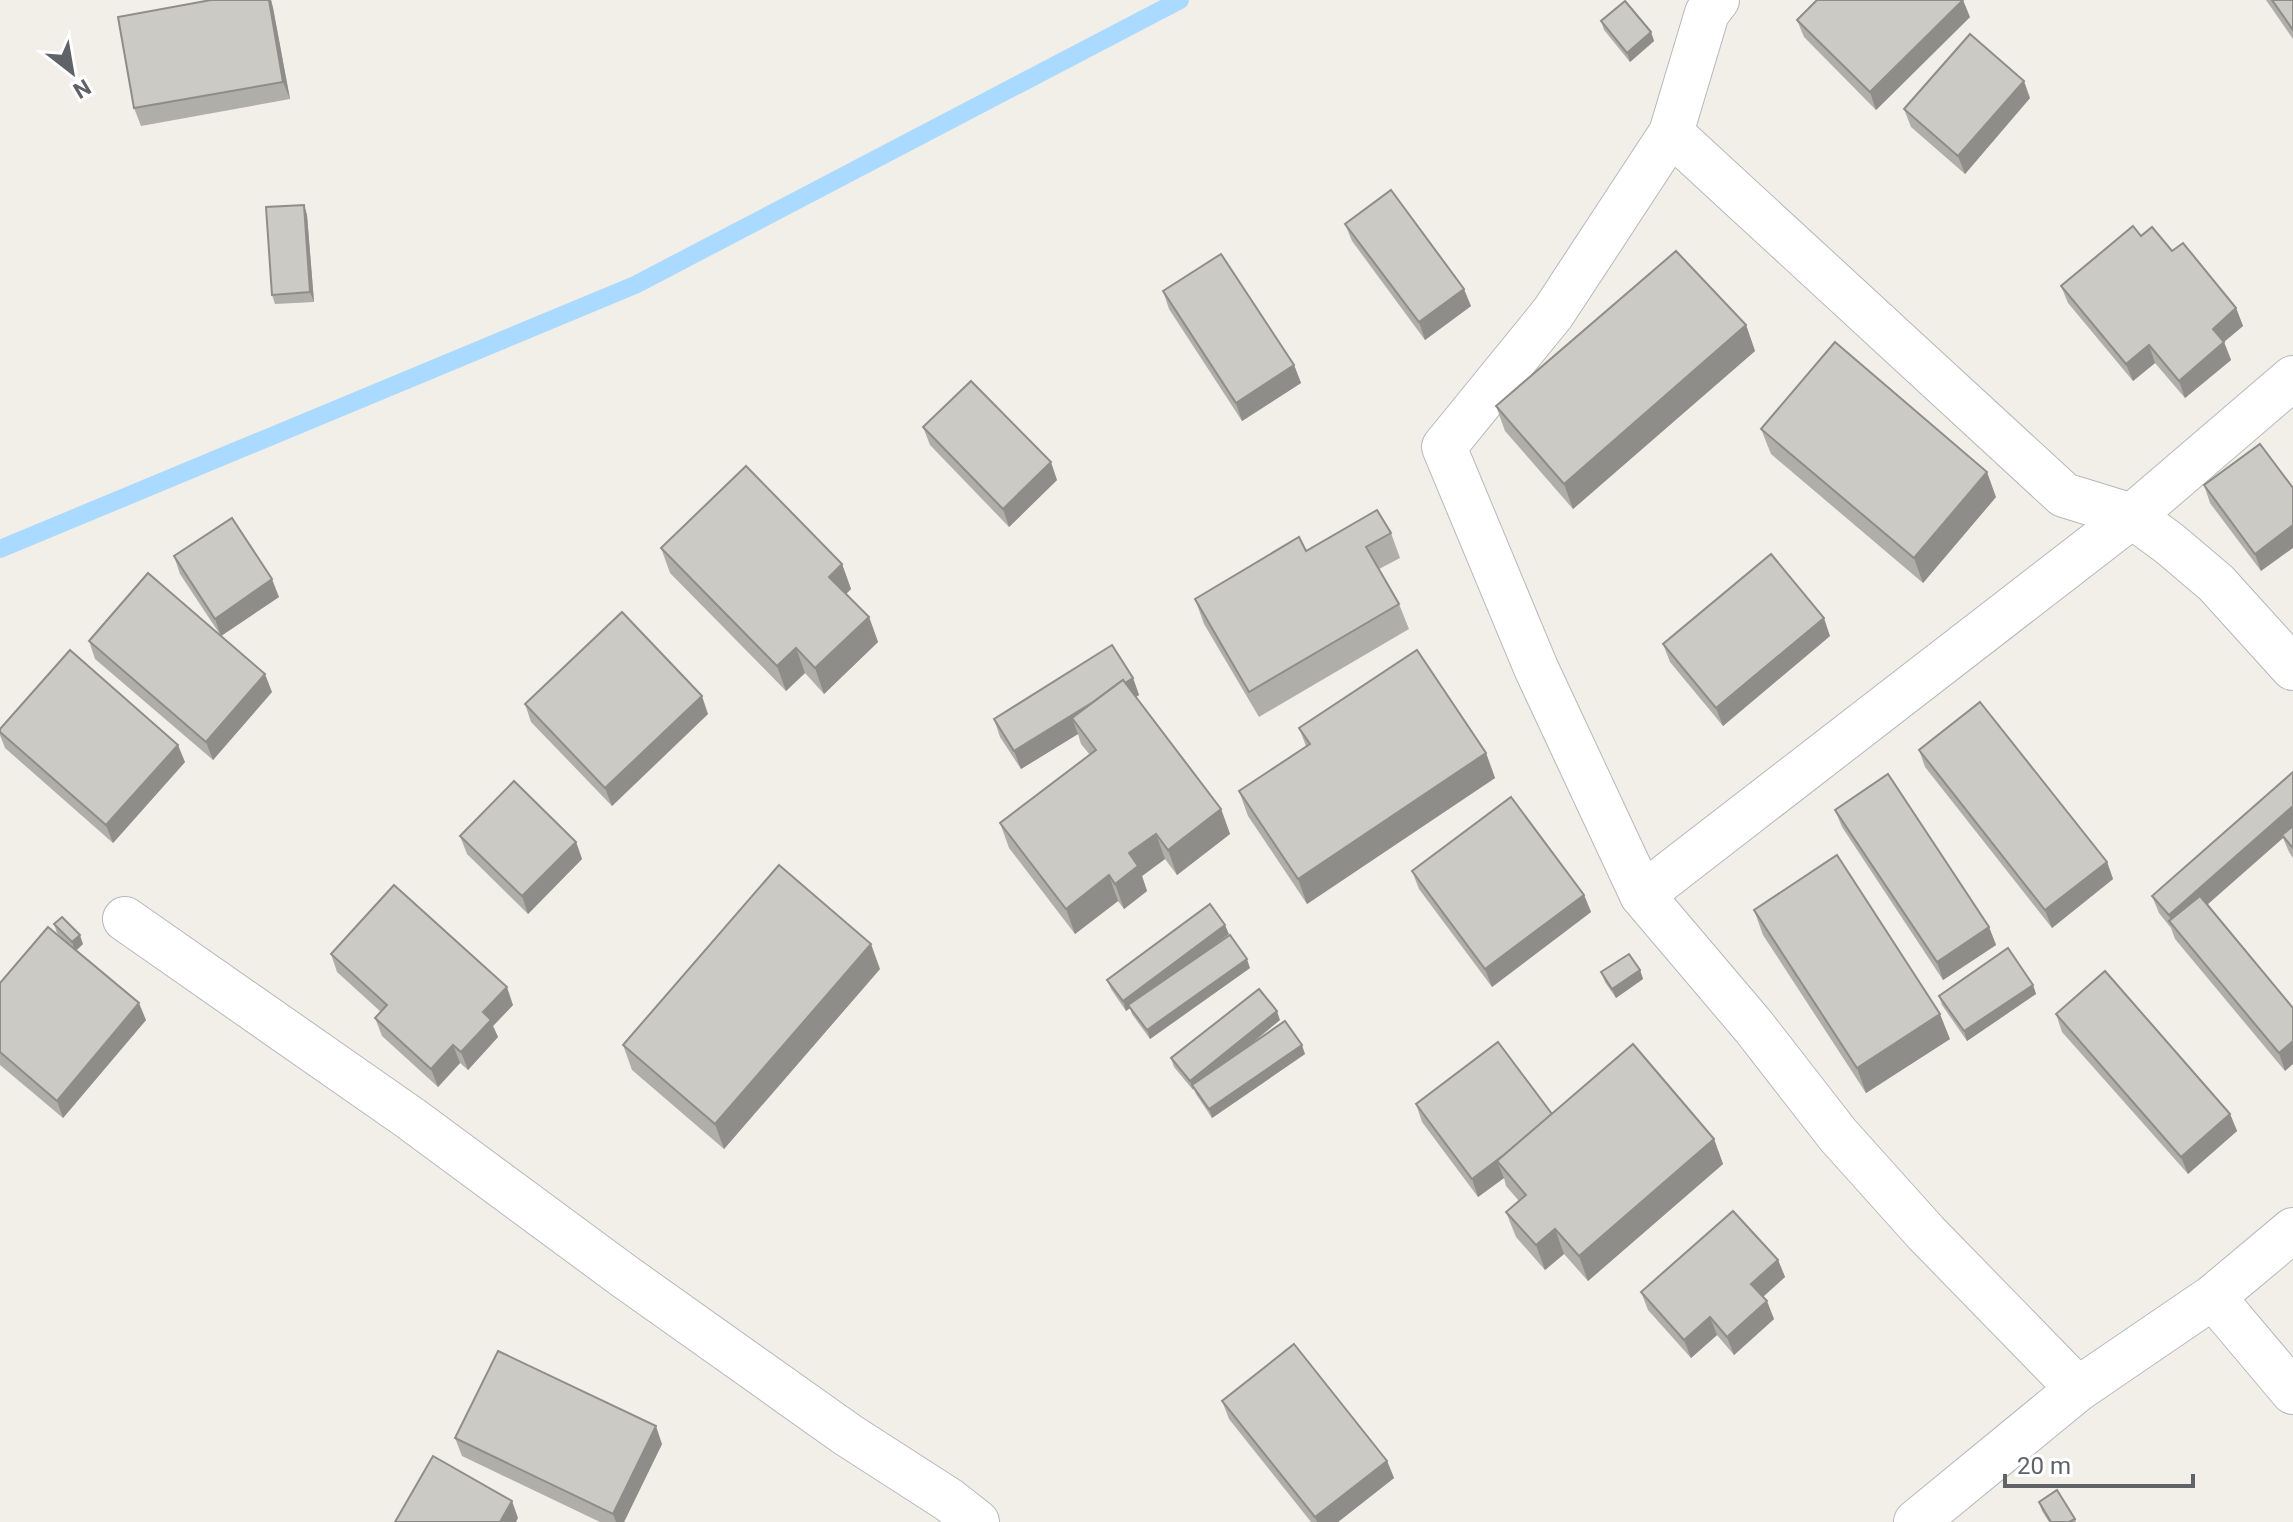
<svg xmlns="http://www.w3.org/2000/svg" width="2293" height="1522" font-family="Roboto,sans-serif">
	<rect width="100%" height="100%" fill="#f1efe8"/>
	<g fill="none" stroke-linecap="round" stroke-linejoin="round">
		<path stroke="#aadaff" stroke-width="18" d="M 0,549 L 635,285 L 1180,0"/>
		<defs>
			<g id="street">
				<path d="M 1717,0 L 1707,13 L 1671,133 L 1553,313 L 1444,447 L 1536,668 L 1642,895 L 1754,1027 L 1838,1135 L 1926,1233 L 2078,1389"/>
				<path d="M 1671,133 L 2064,495 L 2132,516 L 2170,544 L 2216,583 L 2293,668"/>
				<path d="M 1642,895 L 2132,516 L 2293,378"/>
				<path d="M 125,919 L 410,1118 L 624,1276 L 848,1435 L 949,1500 L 977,1522"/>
				<path d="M 2213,1297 L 2293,1392"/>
			</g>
			<path id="secondary" d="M 1916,1522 L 2078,1389 L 2213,1297 L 2293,1230"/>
		</defs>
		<use href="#street" stroke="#b5b8bc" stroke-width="46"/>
		<use href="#secondary" stroke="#b6babf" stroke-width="46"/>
		<use href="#street" stroke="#fff" stroke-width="44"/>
		<use href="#secondary" stroke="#fff" stroke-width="44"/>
	</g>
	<g fill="#afaea9">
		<path d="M 211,0 L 271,0 L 273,8 L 290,99 L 141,126 L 134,108 Z"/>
		<path d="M 2266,0 L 2293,0 L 2293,39 Z"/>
		<path d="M 1970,17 L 1876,110 L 1804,37 L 1797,20 Z"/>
		<path d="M 1601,21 L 1651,32 L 1654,41 L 1630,62 L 1604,30 Z"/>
		<path d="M 2030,98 L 1965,174 L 1911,127 L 1904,109 Z"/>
		<path d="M 304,205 L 307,215 L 314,302 L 275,304 L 272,295 Z"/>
		<path d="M 1345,224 L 1471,306 L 1425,340 L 1352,241 Z"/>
		<path d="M 2141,236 L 2172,251 L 2236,308 L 2243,326 L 2224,342 L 2231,360 L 2185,398 L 2155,363 L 2133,381 L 2068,303 L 2061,286 Z"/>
		<path d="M 1163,291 L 1294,365 L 1301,383 L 1242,421 L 1169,309 Z"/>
		<path d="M 1746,325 L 1755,351 L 1573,509 L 1505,431 L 1496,406 Z"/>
		<path d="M 923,427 L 1057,480 L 1009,527 L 930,445 Z"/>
		<path d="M 1761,429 L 1996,497 L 1923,583 L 1771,454 Z"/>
		<path d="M 2260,444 L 2261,571 L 2210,503 L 2204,485 Z"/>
		<path d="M 1391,533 L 1400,558 L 1379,569 L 1399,604 L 1409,629 L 1259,717 L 1204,624 L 1195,599 L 1306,551 Z"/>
		<path d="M 661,548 L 842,564 L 851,589 L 846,594 L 869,617 L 878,642 L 824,694 L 805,673 L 786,691 L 670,573 Z"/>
		<path d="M 174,556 L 279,597 L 221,636 L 180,574 Z"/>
		<path d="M 1830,636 L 1723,726 L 1670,662 L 1663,644 Z"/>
		<path d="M 89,641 L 272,692 L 213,760 L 95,659 Z"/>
		<path d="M 1133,678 L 1139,695 L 1136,697 L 1221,809 L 1230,834 L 1177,875 L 1165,859 L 1142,876 L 1147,891 L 1124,909 L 1118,901 L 1075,934 L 1009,848 L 1000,823 L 1090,755 L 1081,744 L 1078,734 L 1021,769 L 1000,737 L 994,719 Z"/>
		<path d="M 525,704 L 708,714 L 612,806 L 531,722 Z"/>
		<path d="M 1299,728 L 1486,753 L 1495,778 L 1307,904 L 1248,816 L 1239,791 L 1306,746 Z"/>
		<path d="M 0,729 L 185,762 L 113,843 L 5,748 L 0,735 Z"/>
		<path d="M 1919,750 L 2107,862 L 2113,879 L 2052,928 L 1925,767 Z"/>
		<path d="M 2293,772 L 2293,858 L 2289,852 L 2283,838 L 2207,905 L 2293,1008 L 2285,1071 L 2175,939 L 2171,928 L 2159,913 L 2152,896 Z"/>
		<path d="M 1835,810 L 1989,927 L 1996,945 L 1943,980 L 1842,827 Z"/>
		<path d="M 460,836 L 576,842 L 582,859 L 528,914 L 467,854 Z"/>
		<path d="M 1412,871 L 1584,895 L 1591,912 L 1492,987 L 1419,889 Z"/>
		<path d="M 1754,910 L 1950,1039 L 1866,1093 L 1763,935 Z"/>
		<path d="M 54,924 L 83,944 L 76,951 L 146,1020 L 63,1118 L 0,1065 L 0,983 L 65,941 L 57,933 Z"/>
		<path d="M 1229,934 L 1207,950 L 1250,968 L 1150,1039 L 1132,1014 L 1130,1008 L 1126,1011 L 1111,989 L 1107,980 Z"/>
		<path d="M 331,954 L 513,1005 L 493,1026 L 498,1037 L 468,1070 L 460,1063 L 438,1087 L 382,1036 L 375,1018 L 381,1012 L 337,972 Z"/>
		<path d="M 880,969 L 724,1149 L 632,1070 L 623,1045 Z"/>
		<path d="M 1640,970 L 1643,979 L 1616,998 L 1605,982 L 1601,972 Z"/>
		<path d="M 2033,985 L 2036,994 L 1967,1041 L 1942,1005 L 1939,996 Z"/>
		<path d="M 2056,1014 L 2230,1114 L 2237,1131 L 2188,1174 L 2062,1032 Z"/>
		<path d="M 1280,1020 L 1244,1050 L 1305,1054 L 1212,1118 L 1196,1094 L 1194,1089 L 1193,1090 L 1174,1067 L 1171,1058 Z"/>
		<path d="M 1416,1104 L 1552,1114 L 1714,1139 L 1723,1164 L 1588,1281 L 1564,1254 L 1545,1270 L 1516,1237 L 1506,1212 L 1519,1201 L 1506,1186 L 1504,1178 L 1478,1197 L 1422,1122 Z"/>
		<path d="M 1778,1260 L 1785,1277 L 1763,1297 L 1774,1319 L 1734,1355 L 1717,1335 L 1691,1358 L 1648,1310 L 1641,1292 Z"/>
		<path d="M 1222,1401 L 1387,1461 L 1394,1478 L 1338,1522 L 1311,1522 L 1229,1419 Z"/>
		<path d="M 455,1438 L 662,1444 L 624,1522 L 600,1522 L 462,1456 Z"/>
		<path d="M 2039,1502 L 2075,1519 L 2076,1522 L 2049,1522 L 2042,1511 Z"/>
	</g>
	<g fill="#8f8d8a">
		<path d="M 269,0 L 271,0 L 273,8 L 290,99 L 283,82 Z"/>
		<path d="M 1963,0 L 1970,17 L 1876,110 L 1870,92 Z"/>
		<path d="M 1651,32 L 1654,41 L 1630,62 L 1627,53 Z"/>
		<path d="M 2024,81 L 2030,98 L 1965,174 L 1958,156 Z"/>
		<path d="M 304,205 L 307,215 L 314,302 L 310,292 Z"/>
		<path d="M 1464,289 L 1471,306 L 1425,340 L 1419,322 Z"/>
		<path d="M 2236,308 L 2243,326 L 2219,346 L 2213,329 Z"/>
		<path d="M 1746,325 L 1755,351 L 1573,509 L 1564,484 Z"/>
		<path d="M 2224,342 L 2231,360 L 2185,398 L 2179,381 Z"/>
		<path d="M 2149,345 L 2155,363 L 2133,381 L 2126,364 Z"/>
		<path d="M 1294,365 L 1301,383 L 1242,421 L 1236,403 Z"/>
		<path d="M 1051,462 L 1057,480 L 1009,527 L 1003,509 Z"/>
		<path d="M 1987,472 L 1996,497 L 1923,583 L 1914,558 Z"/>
		<path d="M 2293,525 L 2293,548 L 2261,571 L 2255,554 Z"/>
		<path d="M 842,564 L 851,589 L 838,602 L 829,577 Z"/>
		<path d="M 272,579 L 279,597 L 221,636 L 215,619 Z"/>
		<path d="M 869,617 L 878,642 L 824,694 L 815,668 Z"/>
		<path d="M 1824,618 L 1830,636 L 1723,726 L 1716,708 Z"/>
		<path d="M 796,648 L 805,673 L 786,691 L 777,666 Z"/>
		<path d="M 265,674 L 272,692 L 213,760 L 206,742 Z"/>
		<path d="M 1133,678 L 1139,695 L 1082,731 L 1072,718 L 1078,734 L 1021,769 L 1014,751 Z"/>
		<path d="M 702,696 L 708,714 L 612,806 L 605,788 Z"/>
		<path d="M 178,745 L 185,762 L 113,843 L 106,825 Z"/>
		<path d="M 1486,753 L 1495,778 L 1307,904 L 1298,879 Z"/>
		<path d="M 2293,806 L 2293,829 L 2282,835 L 2283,838 L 2177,931 L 2173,926 L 2169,915 Z"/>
		<path d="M 1221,809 L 1230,834 L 1177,875 L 1168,850 Z"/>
		<path d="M 1156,834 L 1165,859 L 1142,876 L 1147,891 L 1124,909 L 1115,884 L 1129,853 Z"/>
		<path d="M 576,842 L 582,859 L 528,914 L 522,896 Z"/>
		<path d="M 2107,862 L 2113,879 L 2052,928 L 2045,910 Z"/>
		<path d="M 1109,875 L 1118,901 L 1075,934 L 1066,909 Z"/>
		<path d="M 1584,895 L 1591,912 L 1492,987 L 1485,969 Z"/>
		<path d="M 1225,925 L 1229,934 L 1130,1007 L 1128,1005 L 1130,1008 L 1126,1011 L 1123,1001 Z"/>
		<path d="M 1989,927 L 1996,945 L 1943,980 L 1937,962 Z"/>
		<path d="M 80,935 L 83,944 L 75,951 L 72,942 Z"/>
		<path d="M 871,944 L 880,969 L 724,1149 L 715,1124 Z"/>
		<path d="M 1247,959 L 1250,968 L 1150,1039 L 1147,1030 Z"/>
		<path d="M 1640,970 L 1643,979 L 1616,998 L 1612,989 Z"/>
		<path d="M 2033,985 L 2036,994 L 1967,1041 L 1964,1031 Z"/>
		<path d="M 507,987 L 513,1005 L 493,1026 L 498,1037 L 468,1070 L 461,1052 L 483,1012 Z"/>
		<path d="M 139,1003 L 146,1020 L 63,1118 L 57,1101 Z"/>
		<path d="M 1277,1011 L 1280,1020 L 1195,1089 L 1192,1085 L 1193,1090 L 1190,1081 Z"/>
		<path d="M 1940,1014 L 1950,1039 L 1866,1093 L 1857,1068 Z"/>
		<path d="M 2293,1041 L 2293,1064 L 2285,1071 L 2279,1053 Z"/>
		<path d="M 453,1045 L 460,1063 L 438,1087 L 431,1069 Z"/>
		<path d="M 1302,1045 L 1305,1054 L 1212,1118 L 1209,1109 Z"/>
		<path d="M 2230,1114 L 2237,1131 L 2188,1174 L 2181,1157 Z"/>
		<path d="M 1554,1117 L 1497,1161 L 1504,1178 L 1478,1197 L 1472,1179 Z"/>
		<path d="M 1714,1139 L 1723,1164 L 1588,1281 L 1579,1256 Z"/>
		<path d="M 1555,1229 L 1564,1254 L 1545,1270 L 1536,1245 Z"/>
		<path d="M 1778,1260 L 1785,1277 L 1757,1302 L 1751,1284 Z"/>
		<path d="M 1767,1301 L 1774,1319 L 1734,1355 L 1727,1337 Z"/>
		<path d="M 1710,1317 L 1717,1335 L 1691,1358 L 1684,1340 Z"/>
		<path d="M 656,1426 L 662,1444 L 624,1522 L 616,1522 L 613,1514 Z"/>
		<path d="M 1387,1461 L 1394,1478 L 1338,1522 L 1317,1522 L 1315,1517 Z"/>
		<path d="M 512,1501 L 518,1518 L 516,1522 L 500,1522 Z"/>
	</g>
	<g fill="#cccac5" stroke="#8f8d8a" stroke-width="2">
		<path d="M 211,0 L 269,0 L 283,82 L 134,108 L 118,17 Z"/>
		<path d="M 1817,0 L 1963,0 L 1870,92 L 1797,20 Z"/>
		<path d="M 2272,0 L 2293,0 L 2293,30 Z"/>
		<path d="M 1625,1 L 1651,32 L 1627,53 L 1601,21 Z"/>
		<path d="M 1970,34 L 2024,81 L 1958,156 L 1904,109 Z"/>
		<path d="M 1391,190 L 1464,289 L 1419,322 L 1345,224 Z"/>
		<path d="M 304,205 L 310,292 L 272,295 L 266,207 Z"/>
		<path d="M 2133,226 L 2141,236 L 2152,227 L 2172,251 L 2183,243 L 2236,308 L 2213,329 L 2224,342 L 2179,381 L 2149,345 L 2126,364 L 2061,286 Z"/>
		<path d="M 1676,251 L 1746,325 L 1564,484 L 1496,406 Z"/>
		<path d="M 1221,254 L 1294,365 L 1236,403 L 1163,291 Z"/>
		<path d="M 1835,342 L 1987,472 L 1914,558 L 1761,429 Z"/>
		<path d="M 971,381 L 1051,462 L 1003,509 L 923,427 Z"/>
		<path d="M 2260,444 L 2293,488 L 2293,525 L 2255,554 L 2204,485 Z"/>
		<path d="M 746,466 L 842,564 L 829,577 L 869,617 L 815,668 L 796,648 L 777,666 L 661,548 Z"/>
		<path d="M 1377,510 L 1391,533 L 1366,547 L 1399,604 L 1249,692 L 1195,599 L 1299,537 L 1306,551 Z"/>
		<path d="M 232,518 L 272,579 L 215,619 L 174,556 Z"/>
		<path d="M 1771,554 L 1824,618 L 1716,708 L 1663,644 Z"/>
		<path d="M 148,573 L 265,674 L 206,742 L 89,641 Z"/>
		<path d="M 622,612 L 702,696 L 605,788 L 525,704 Z"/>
		<path d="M 1112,645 L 1133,678 L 1125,683 L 1123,680 L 1093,702 L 1014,751 L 994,719 Z"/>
		<path d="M 70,650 L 178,745 L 106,825 L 0,732 L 0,729 Z"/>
		<path d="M 1417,650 L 1486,753 L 1298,879 L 1239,791 L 1310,744 L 1299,728 Z"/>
		<path d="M 1123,680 L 1221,809 L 1168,850 L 1156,834 L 1129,853 L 1138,866 L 1115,884 L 1109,875 L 1066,909 L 1000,823 L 1096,750 L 1072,718 Z"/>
		<path d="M 1980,702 L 2107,862 L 2045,910 L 1919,750 Z"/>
		<path d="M 2293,772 L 2293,806 L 2169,915 L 2152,896 Z"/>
		<path d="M 1888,774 L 1989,927 L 1937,962 L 1835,810 Z"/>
		<path d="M 514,781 L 576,842 L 522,896 L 460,836 Z"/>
		<path d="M 1511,797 L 1584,895 L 1485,969 L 1412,871 Z"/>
		<path d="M 2293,826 L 2293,848 L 2282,835 Z"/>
		<path d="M 1837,855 L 1940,1014 L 1857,1068 L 1754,910 Z"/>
		<path d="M 779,865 L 871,944 L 715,1124 L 623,1045 Z"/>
		<path d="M 394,885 L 507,987 L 483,1012 L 491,1020 L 461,1052 L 453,1045 L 431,1069 L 375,1018 L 387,1005 L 331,954 Z"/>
		<path d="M 2200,896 L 2293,1008 L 2293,1041 L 2279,1053 L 2169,921 Z"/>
		<path d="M 1210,904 L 1225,925 L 1123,1001 L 1107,980 Z"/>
		<path d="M 62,917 L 80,935 L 72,942 L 54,924 Z"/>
		<path d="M 48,927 L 139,1003 L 57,1101 L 0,1052 L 0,983 Z"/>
		<path d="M 1230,935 L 1247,959 L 1147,1030 L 1128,1005 Z"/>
		<path d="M 2008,948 L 2033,985 L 1964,1031 L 1939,996 Z"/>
		<path d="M 1629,954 L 1640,970 L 1612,989 L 1601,972 Z"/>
		<path d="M 2105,971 L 2230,1114 L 2181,1157 L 2056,1014 Z"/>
		<path d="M 1259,989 L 1277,1011 L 1190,1081 L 1171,1058 Z"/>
		<path d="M 1285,1021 L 1302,1045 L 1209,1109 L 1192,1085 Z"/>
		<path d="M 1498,1042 L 1552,1114 L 1505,1154 L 1472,1179 L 1416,1104 Z"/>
		<path d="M 1633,1044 L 1714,1139 L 1579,1256 L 1555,1229 L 1536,1245 L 1506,1212 L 1526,1195 L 1497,1161 Z"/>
		<path d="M 1733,1211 L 1778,1260 L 1751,1284 L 1767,1301 L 1727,1337 L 1710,1317 L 1684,1340 L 1641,1292 Z"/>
		<path d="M 1294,1344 L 1387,1461 L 1315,1517 L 1222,1401 Z"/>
		<path d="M 498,1351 L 656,1426 L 613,1514 L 455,1438 Z"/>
		<path d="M 433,1456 L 512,1501 L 500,1522 L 395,1522 Z"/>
		<path d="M 2057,1490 L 2075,1519 L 2069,1522 L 2051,1522 L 2039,1502 Z"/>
	</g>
	<g transform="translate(72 72) rotate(149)" stroke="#ffffff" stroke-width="6" paint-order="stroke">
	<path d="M0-6L14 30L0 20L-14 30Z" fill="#5f6368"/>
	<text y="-12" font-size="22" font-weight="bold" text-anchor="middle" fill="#5f6368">N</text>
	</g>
	<path d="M2005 1474v12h188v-12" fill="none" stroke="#5f6368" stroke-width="4"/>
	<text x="2017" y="1474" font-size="24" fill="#5f6368" stroke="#ffffff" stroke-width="6" paint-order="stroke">20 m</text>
</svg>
